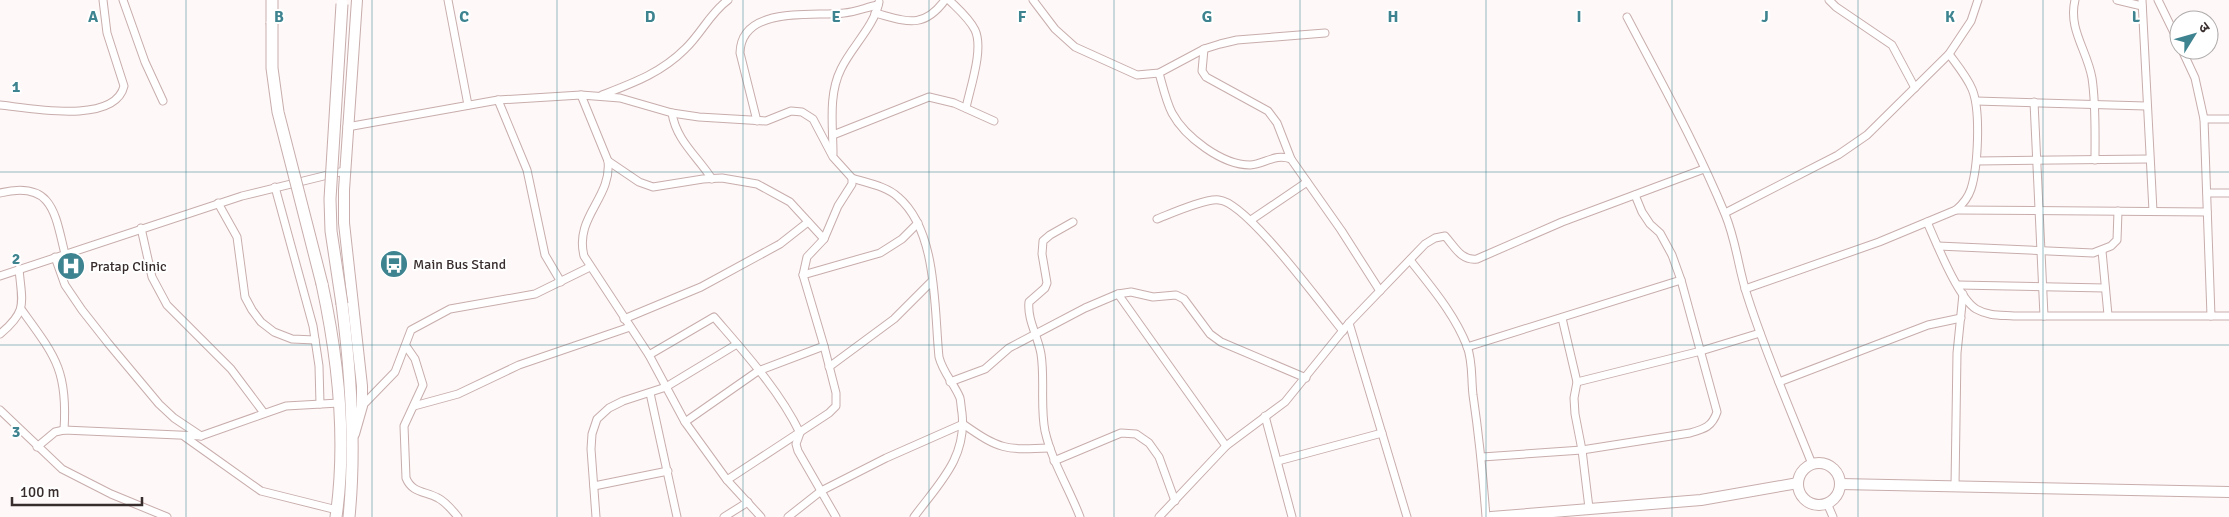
<svg xmlns="http://www.w3.org/2000/svg" width="2229" height="517" font-family="Signika,'Noto Sans Devanagari',sans-serif">
	<rect width="100%" height="100%" fill="#fef8f8"/>
	<g fill="none" stroke-linecap="round" stroke-linejoin="round">
		<defs>
			<g id="street">
				<path d="M 123,0 L 145,62 L 163,101"/>
				<path d="M 448,0 L 468,105"/>
				<path d="M 949,0 C 958,9 969,18 975,30 C 984,49 970,88 966,108"/>
				<path d="M 1033,0 L 1055,29 L 1075,47 L 1137,75 L 1159,73 L 1204,49 L 1220,44 L 1237,40 L 1325,33"/>
				<path d="M 1829,0 L 1836,7 L 1892,45 L 1915,88"/>
				<path d="M 2075,0 C 2068,29 2087,50 2092,78 C 2096,105 2095,133 2095,160"/>
				<path d="M 2117,0 L 2142,6"/>
				<path d="M 2142,0 L 2153,211"/>
				<path d="M 2158,0 L 2179,43"/>
				<path d="M 875,13 C 906,21 923,30 945,0"/>
				<path d="M 1627,17 C 1661,82 1697,146 1725,214 C 1737,243 1738,269 1748,298 C 1766,354 1790,409 1812,464"/>
				<path d="M 1204,49 L 1202,71 L 1206,77 L 1268,111 L 1277,123 L 1291,159"/>
				<path d="M 2182,50 L 2195,78 L 2204,119 L 2211,316"/>
				<path d="M 1159,73 C 1163,87 1166,101 1172,113 C 1185,137 1222,165 1250,165 C 1265,164 1275,153 1291,159 L 1341,230 L 1380,291"/>
				<path d="M 581,95 L 608,161 C 612,198 574,217 584,256 L 649,355 L 685,422 L 727,480 L 761,517"/>
				<path d="M 602,95 C 633,83 661,73 685,49 C 701,34 710,13 728,0"/>
				<path d="M 498,100 L 527,170 L 545,255 L 561,282"/>
				<path d="M 1976,101 L 2146,106"/>
				<path d="M 2034,102 L 2044,316"/>
				<path d="M 0,105 C 29,108 115,125 124,86 L 107,33 L 103,0"/>
				<path d="M 672,113 C 676,140 697,156 712,179"/>
				<path d="M 2204,119 L 2229,119"/>
				<path d="M 757,121 L 740,53 C 741,5 813,17 844,13 C 856,12 867,7 878,5"/>
				<path d="M 347,127 L 498,100 L 581,95 L 620,98 L 672,113 L 699,117 L 766,121 L 791,111 L 802,112 L 813,119 L 833,157 L 852,178 L 852,184 L 838,206 L 824,239 L 807,257 L 803,275 L 824,346 L 758,371 L 685,422"/>
				<path d="M 833,135 L 929,97 L 954,103 L 994,121"/>
				<path d="M 833,154 C 833,126 828,95 841,69 C 852,46 874,27 879,2"/>
				<path d="M 608,161 L 639,182 L 653,187 L 703,179 L 722,178 L 757,184 L 790,202 L 824,239"/>
				<path d="M 1977,161 L 2149,159"/>
				<path d="M 852,178 C 867,183 886,186 898,197 C 938,231 934,309 939,357 C 943,373 954,383 960,398 C 961,402 961,408 962,413 C 967,458 939,483 914,517"/>
				<path d="M 275,187 L 313,326 L 319,366 L 320,404"/>
				<path d="M 0,193 C 53,180 55,214 65,254"/>
				<path d="M 2207,193 L 2229,193"/>
				<path d="M 218,203 L 237,237 L 245,297 L 252,310 L 261,322 L 274,332 L 292,339 L 315,340"/>
				<path d="M 1956,210 L 2207,212"/>
				<path d="M 1725,213 L 1838,155 L 1867,135 L 1949,54 L 1971,21 L 1978,0"/>
				<path d="M 1157,219 C 1170,214 1206,198 1219,200 C 1247,202 1322,306 1343,331"/>
				<path d="M 1251,220 L 1307,182"/>
				<path d="M 1073,222 L 1050,235 L 1043,241 L 1042,254 L 1047,283 L 1045,288 L 1029,302 C 1027,320 1038,336 1041,354 C 1045,379 1040,406 1045,431 C 1052,462 1069,488 1080,517"/>
				<path d="M 1927,222 C 1936,242 1958,298 1976,309 C 1988,316 2000,315 2014,316 L 2229,316"/>
				<path d="M 141,228 L 152,277 L 167,305 L 231,369 L 264,413"/>
				<path d="M 1938,246 L 2093,253 L 2111,246 L 2117,240 L 2118,211"/>
				<path d="M 2102,251 L 2108,315"/>
				<path d="M 55,257 L 65,285 L 82,310 L 108,343 L 159,404 L 174,418 L 201,436"/>
				<path d="M 1410,260 C 1431,287 1454,313 1467,346 C 1473,362 1471,378 1473,395 C 1479,436 1483,476 1486,517"/>
				<path d="M 803,275 L 880,253 L 902,239 L 918,223"/>
				<path d="M 0,276 L 242,196 L 344,171"/>
				<path d="M 1958,285 L 2105,288"/>
				<path d="M 1745,289 L 1879,242 L 1956,210 C 1963,204 1968,198 1971,189 C 1978,167 1981,110 1972,89 C 1967,77 1957,65 1949,54"/>
				<path d="M 1118,294 L 1226,446"/>
				<path d="M 21,309 C 55,356 68,370 64,430"/>
				<path d="M 1562,318 L 1577,382 L 1574,398 L 1575,414 L 1582,450 L 1589,508"/>
				<path d="M 624,319 L 701,287 L 780,244 L 808,222"/>
				<path d="M 1349,323 L 1407,517"/>
				<path d="M 0,334 C 28,311 22,303 19,269"/>
				<path d="M 406,346 L 415,359 L 423,385 L 404,426 L 406,478 C 412,493 425,491 438,498 C 446,502 452,510 458,517"/>
				<path d="M 1467,347 L 1681,280"/>
				<path d="M 649,355 L 714,317 C 745,353 779,390 800,433 L 796,444 L 798,451 L 836,517"/>
				<path d="M 829,367 L 894,319 L 932,281"/>
				<path d="M 950,382 L 985,369 L 1009,348 L 1085,308 L 1118,294 L 1131,292 L 1153,297 L 1176,295 L 1184,299 L 1210,334 L 1221,342 L 1306,378"/>
				<path d="M 1577,382 L 1701,351 L 1760,333"/>
				<path d="M 1779,382 L 1928,325 L 1961,318"/>
				<path d="M 650,393 L 677,517"/>
				<path d="M 362,406 L 395,372 L 411,330 L 450,309 L 535,294 L 590,267"/>
				<path d="M 414,406 L 458,394 L 519,365 L 630,327"/>
				<path d="M 0,410 L 62,469 L 111,494 L 167,517"/>
				<path d="M 1265,416 L 1292,517"/>
				<path d="M 185,437 L 261,491 L 337,510"/>
				<path d="M 37,447 L 55,432 L 64,430 L 201,436 L 286,406 L 339,403"/>
				<path d="M 1482,457 L 1582,450 L 1690,433 C 1704,429 1712,427 1717,412 L 1681,280 L 1672,255 L 1660,233 L 1650,224 L 1642,212 L 1635,195"/>
				<path d="M 1054,461 L 1121,433 L 1136,434 L 1149,443 L 1159,457 L 1175,501"/>
				<path d="M 1278,461 L 1382,433"/>
				<path d="M 727,480 L 829,413 L 836,406 L 836,393 L 824,346"/>
				<path d="M 594,486 L 668,471"/>
				<path d="M 1955,486 L 1957,353 L 1963,294"/>
				<path d="M 1827,503 L 1833,517"/>
				<path d="M 596,517 L 591,449 L 592,434 L 597,419 L 609,408 L 623,401 L 666,387 L 737,344"/>
				<path d="M 724,517 L 748,502"/>
				<path d="M 788,517 L 821,491 L 886,458 L 963,424 C 1000,450 1005,450 1050,448"/>
				<path d="M 1159,517 L 1226,446 L 1285,402 L 1349,323 L 1425,244 L 1435,238 L 1445,236 C 1455,247 1461,261 1477,259 L 1562,222 L 1704,169"/>
			</g>
			<g id="secondary">
				<path d="M 354,434 L 362,406 L 362,386 L 344,223 L 344,190 L 357,0"/>
				<circle cx="1819" cy="484" r="21"/>
				<path d="M 1840,484 L 2229,492"/>
				<path d="M 1491,517 L 1701,500 L 1798,483"/>
			</g>
			<g id="primary">
				<path d="M 272,23 L 272,0"/>
				<path d="M 322,284 C 338,358 347,441 336,517"/>
				<path d="M 342,304 C 351,374 356,446 349,517"/>
			</g>
		</defs>
		<use href="#street" stroke="#c8adac" stroke-width="9"/>
		<use href="#secondary" stroke="#c8adac" stroke-width="12"/>
		<use href="#primary" stroke="#c8adac" stroke-width="13"/>
		<use href="#street" stroke="#fff" stroke-width="7"/>
		<use href="#secondary" stroke="#fff" stroke-width="10"/>
		<use href="#primary" stroke="#fff" stroke-width="11"/>
		<defs>
			<g id="primary-bridge">
				<path d="M 342,4 L 330,199 L 331,231 L 342,304"/>
				<path d="M 272,23 L 272,68 L 278,112 L 322,284"/>
			</g>
		</defs>
		<use href="#primary-bridge" stroke="#c8adac" stroke-width="13" stroke-linecap="butt"/>
		<use href="#primary-bridge" stroke="#fff" stroke-width="11"/>
	</g>
	<path fill="none" stroke="#3e8490" stroke-width="1" stroke-opacity="0.55" d="M 186,0 L 186,517M 372,0 L 372,517M 557,0 L 557,517M 743,0 L 743,517M 929,0 L 929,517M 1114,0 L 1114,517M 1300,0 L 1300,517M 1486,0 L 1486,517M 1672,0 L 1672,517M 1858,0 L 1858,517M 2043,0 L 2043,517M 0,172 L 2229,172M 0,345 L 2229,345"/>
	<defs>
		<symbol id="bus-disc" viewBox="-11 -11 22 22"><circle r="9.5" fill="#3e8490" stroke="#fff"/><path d="M-5-6H5V4H4V6H2V4H-2V6H-4V4H-5ZM-3.5-4V0h7V-4ZM-3.5 1.2v1.5H-2V1.2ZM2 1.2v1.5H3.5V1.2Z" fill="#fff"/></symbol>
		<symbol id="hospital-disc" viewBox="-11 -11 22 22"><circle r="9.5" fill="#3e8490" stroke="#fff"/><path d="M-5-5h3v3.5h4V-5h3V5h-3V1.5h-4V5h-3Z" fill="#fff"/></symbol>
	</defs>
	<g fill-rule="evenodd">
		<use href="#bus-disc" x="378" y="248" width="32" height="32"/>
		<use href="#hospital-disc" x="55" y="250" width="32" height="32"/>
	</g>
	<g text-anchor="middle" dominant-baseline="central" stroke-width="4" stroke-linejoin="round" paint-order="stroke">
		<g font-size="14" fill="#382d2d" stroke="#fff" text-anchor="start">
			<text x="413" y="264">Main Bus Stand</text>
			<text x="90" y="266">Pratap Clinic</text>
		</g>
	</g>
	<g font-size="16" text-anchor="middle" font-weight="bold" fill="#3e8490" stroke="#fff" stroke-width="4" stroke-linejoin="round" paint-order="stroke">
		<text x="93" y="22">A</text>
		<text x="279" y="22">B</text>
		<text x="464" y="22">C</text>
		<text x="650" y="22">D</text>
		<text x="836" y="22">E</text>
		<text x="1022" y="22">F</text>
		<text x="1207" y="22">G</text>
		<text x="1393" y="22">H</text>
		<text x="1579" y="22">I</text>
		<text x="1765" y="22">J</text>
		<text x="1950" y="22">K</text>
		<text x="2136" y="22">L</text>
		<text x="16" y="92">1</text>
		<text x="16" y="264">2</text>
		<text x="16" y="437">3</text>
	</g>
	<g transform="translate(2194 35) rotate(53)"><circle r="24" fill="#ffffff" stroke="#afabab"/>
	<path d="M0-4L9 19L0 12L-9 19Z" fill="#3e8490"/>
	<text y="-8" font-size="14" font-weight="bold" text-anchor="middle" fill="#382d2d">उ</text>
	</g>
	<path d="M12 497v8h130v-8" fill="none" stroke="#382d2d" stroke-width="2.5"/>
	<text x="20" y="497" font-size="15" fill="#382d2d" stroke="#ffffff" stroke-width="4" paint-order="stroke">100 m</text>
</svg>
